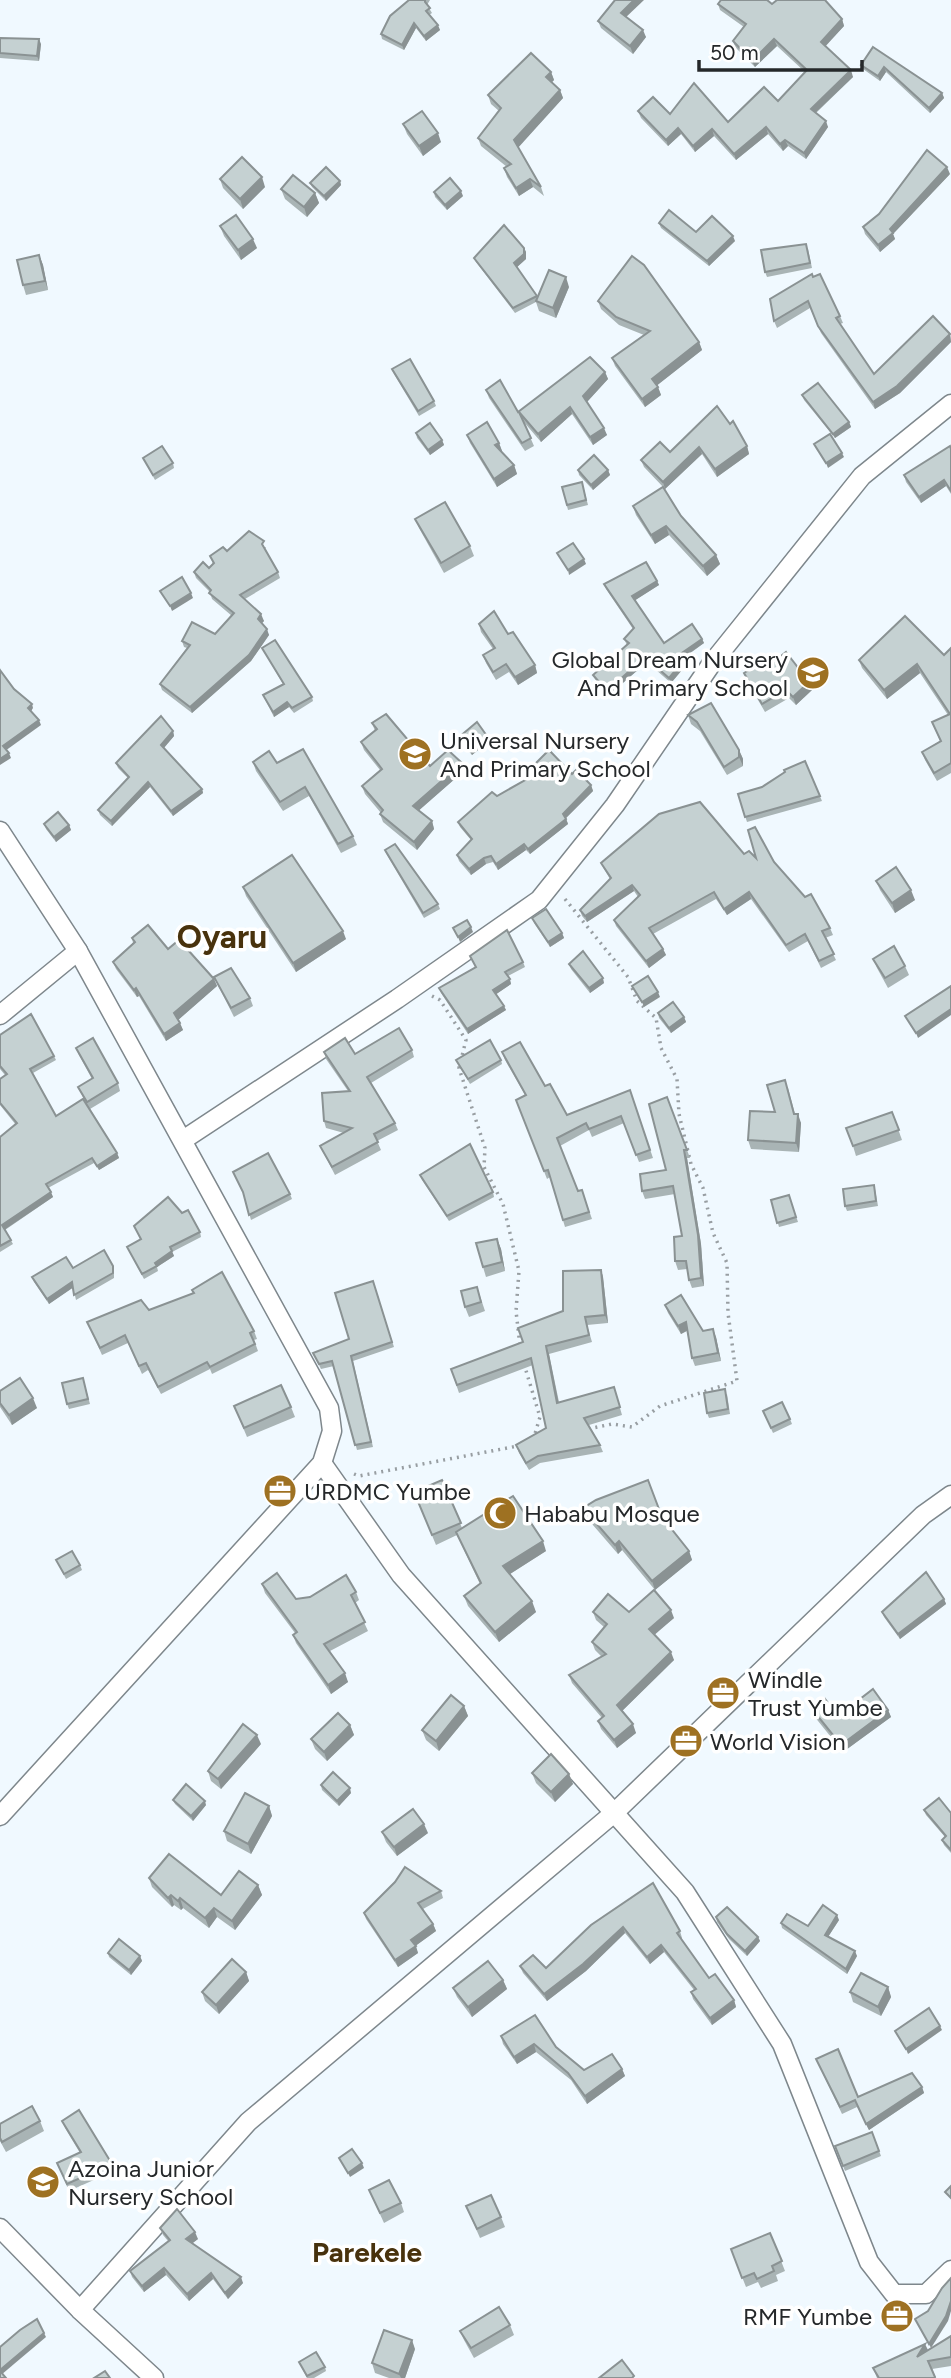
<svg xmlns="http://www.w3.org/2000/svg" width="951" height="2378" font-family="Figtree,sans-serif">
	<rect width="100%" height="100%" fill="#f0f9ff"/>
	<g fill="none" stroke-linecap="round" stroke-linejoin="round">
		<defs>
			<g id="street">
				<path d="M 0,831 L 78,951 L 329,1408 L 332,1431 L 322,1463 L 0,1816"/>
				<path d="M 0,1015 L 78,951"/>
				<path d="M 183,1140 L 397,999 L 539,900 L 615,805 L 712,663 L 862,476 L 951,404"/>
				<path d="M 322,1463 L 401,1575 L 685,1892 L 782,2044 L 869,2262 L 894,2294 L 926,2294 L 951,2270"/>
				<path d="M 0,2228 L 80,2310 L 154,2378"/>
				<path d="M 80,2310 L 248,2122 L 614,1813 L 923,1515 L 951,1495"/>
			</g>
		</defs>
		<use href="#street" stroke="#7e878c" stroke-width="21"/>
		<g stroke="#989ea2" stroke-width="3.5" stroke-dasharray="2 5" stroke-linecap="butt">
			<path d="M 565,899 L 628,977 L 637,1001 L 656,1018 L 661,1048 L 677,1079 L 679,1114 L 691,1164 L 703,1188 L 713,1233 L 727,1263 L 728,1313 L 737,1381 L 660,1406 L 632,1427 L 612,1424 L 588,1429"/>
			<path d="M 432,996 L 440,1000 L 466,1040 L 459,1068 L 485,1148 L 484,1167 L 503,1204 L 519,1271 L 516,1311 L 520,1346"/>
			<path d="M 524,1364 L 540,1417 L 534,1437"/>
			<path d="M 354,1474 L 359,1476 L 518,1446"/>
		</g>
		<use href="#street" stroke="#fff" stroke-width="18"/>
	</g>
	<g fill="#a9b4b5">
		<path d="M 409,0 L 430,0 L 427,5 L 432,13 L 429,15 L 440,30 L 426,41 L 416,28 L 404,50 L 382,39 L 381,34 Z"/>
		<path d="M 718,4 L 772,4 L 842,19 L 844,26 L 825,46 L 853,77 L 816,113 L 828,127 L 806,159 L 788,146 L 783,151 L 768,134 L 736,160 L 714,136 L 695,152 L 681,134 L 668,146 L 641,118 L 638,111 L 728,122 L 778,101 L 805,72 L 777,46 L 755,67 L 735,47 L 733,41 L 744,27 L 720,10 Z"/>
		<path d="M 626,17 L 646,37 L 633,54 L 601,28 L 598,21 Z"/>
		<path d="M 0,38 L 41,44 L 39,61 L 0,58 Z"/>
		<path d="M 873,47 L 942,93 L 944,98 L 930,113 L 886,72 L 880,81 L 863,69 L 861,65 Z"/>
		<path d="M 551,72 L 554,80 L 552,82 L 560,90 L 563,98 L 518,147 L 541,187 L 544,196 L 533,187 L 519,196 L 507,177 L 504,168 L 507,167 L 481,146 L 478,138 L 499,111 L 491,104 L 488,95 Z"/>
		<path d="M 403,124 L 441,142 L 423,156 L 407,134 Z"/>
		<path d="M 950,174 L 893,234 L 895,239 L 880,252 L 865,234 L 863,227 Z"/>
		<path d="M 220,179 L 265,187 L 243,209 L 223,188 Z"/>
		<path d="M 340,181 L 341,185 L 326,201 L 312,187 L 310,183 Z"/>
		<path d="M 281,189 L 315,193 L 319,203 L 307,217 L 285,199 Z"/>
		<path d="M 434,192 L 463,196 L 447,210 L 435,197 Z"/>
		<path d="M 659,223 L 696,232 L 735,241 L 709,266 L 661,228 Z"/>
		<path d="M 220,226 L 257,248 L 241,260 L 224,236 Z"/>
		<path d="M 524,248 L 526,252 L 526,259 L 517,267 L 537,297 L 569,287 L 556,318 L 539,311 L 536,302 L 515,313 L 476,262 L 474,258 Z"/>
		<path d="M 808,249 L 812,268 L 767,277 L 765,272 Z"/>
		<path d="M 39,255 L 43,265 L 48,290 L 26,295 L 23,285 Z"/>
		<path d="M 813,277 L 840,316 L 843,323 L 840,324 L 874,374 L 950,334 L 951,342 L 900,393 L 875,409 L 821,333 L 810,308 L 777,328 L 774,321 Z"/>
		<path d="M 598,301 L 699,342 L 702,350 L 657,385 L 661,395 L 645,407 L 615,366 L 612,358 L 644,335 L 619,325 L 601,309 Z"/>
		<path d="M 392,369 L 434,401 L 436,406 L 419,416 L 394,374 Z"/>
		<path d="M 605,372 L 608,379 L 587,402 L 607,435 L 593,445 L 572,414 L 541,442 L 523,421 L 534,446 L 525,451 L 489,398 L 486,390 L 518,412 Z"/>
		<path d="M 802,395 L 849,422 L 851,427 L 835,438 L 804,400 Z"/>
		<path d="M 717,406 L 747,446 L 749,454 L 717,477 L 702,454 L 665,489 L 644,467 L 641,460 L 670,452 Z"/>
		<path d="M 416,433 L 442,440 L 444,445 L 430,455 L 417,438 Z"/>
		<path d="M 467,435 L 499,443 L 502,451 L 501,452 L 514,465 L 517,474 L 497,487 L 470,443 Z"/>
		<path d="M 951,449 L 951,494 L 946,486 L 921,503 L 906,482 L 904,475 Z"/>
		<path d="M 143,458 L 173,463 L 174,468 L 155,480 Z"/>
		<path d="M 578,470 L 608,470 L 610,475 L 593,490 L 579,475 Z"/>
		<path d="M 582,482 L 588,505 L 568,510 L 562,487 Z"/>
		<path d="M 633,506 L 681,516 L 716,555 L 720,564 L 707,576 L 669,535 L 655,544 L 636,515 Z"/>
		<path d="M 415,519 L 470,546 L 474,556 L 444,573 L 419,528 Z"/>
		<path d="M 266,547 L 265,549 L 278,572 L 280,578 L 245,599 L 264,621 L 262,623 L 269,635 L 251,661 L 192,713 L 162,690 L 160,684 L 187,648 L 184,647 L 182,641 L 215,634 L 232,616 L 212,599 L 210,592 L 196,578 L 194,572 L 209,568 L 213,564 L 210,556 L 227,551 Z"/>
		<path d="M 657,581 L 659,585 L 635,600 L 664,643 L 702,639 L 704,643 L 677,663 L 680,665 L 682,670 L 671,683 L 647,662 L 609,695 L 595,679 L 593,675 L 627,645 L 624,639 L 633,629 L 606,589 L 604,584 Z"/>
		<path d="M 479,624 L 508,634 L 535,665 L 537,673 L 518,685 L 509,672 L 496,680 L 486,663 L 483,655 L 493,649 L 481,632 Z"/>
		<path d="M 262,648 L 312,697 L 313,701 L 294,713 L 289,707 L 274,717 L 263,695 L 283,684 Z"/>
		<path d="M 951,648 L 951,773 L 937,781 L 925,760 L 922,752 L 940,741 L 932,722 L 948,715 L 920,673 L 887,699 L 862,668 L 859,660 L 944,655 Z"/>
		<path d="M 765,669 L 809,682 L 812,690 L 796,705 L 789,698 L 765,712 L 747,681 L 744,673 Z"/>
		<path d="M 688,715 L 739,750 L 743,759 L 743,766 L 727,775 L 700,731 L 691,724 Z"/>
		<path d="M 372,723 L 430,766 L 465,770 L 419,810 L 432,821 L 434,829 L 417,850 L 383,822 L 380,814 L 381,813 L 365,794 L 362,786 L 380,770 L 364,750 L 361,742 L 375,731 Z"/>
		<path d="M 173,731 L 174,736 L 164,748 L 202,789 L 203,793 L 173,816 L 150,787 L 112,826 L 100,815 L 98,810 L 128,778 L 118,768 L 116,763 Z"/>
		<path d="M 459,737 L 489,741 L 472,755 L 461,742 Z"/>
		<path d="M 303,749 L 353,836 L 357,845 L 341,853 L 309,796 L 283,811 L 256,771 L 253,762 L 277,763 Z"/>
		<path d="M 805,761 L 822,801 L 747,822 L 738,794 L 762,787 Z"/>
		<path d="M 529,770 L 572,774 L 591,785 L 593,791 L 566,818 L 568,824 L 530,854 L 526,850 L 498,870 L 493,862 L 486,864 L 471,875 L 459,861 L 457,855 L 471,840 L 460,827 L 458,822 L 531,776 Z"/>
		<path d="M 44,824 L 69,825 L 71,830 L 56,842 L 46,829 Z"/>
		<path d="M 385,850 L 438,904 L 440,909 L 424,918 L 387,855 Z"/>
		<path d="M 744,854 L 774,862 L 830,928 L 833,935 L 825,938 L 836,960 L 821,968 L 808,941 L 789,952 L 751,899 L 727,915 L 716,899 L 653,934 L 663,949 L 666,955 L 649,968 L 616,926 L 614,920 L 638,897 L 634,891 L 587,922 L 582,916 L 580,910 L 610,879 L 604,869 L 601,863 Z"/>
		<path d="M 876,881 L 915,900 L 895,913 L 880,890 Z"/>
		<path d="M 243,887 L 346,939 L 296,972 L 246,896 Z"/>
		<path d="M 532,918 L 562,933 L 564,938 L 550,947 L 534,923 Z"/>
		<path d="M 132,938 L 168,949 L 214,979 L 217,986 L 178,1020 L 183,1030 L 166,1041 L 139,996 L 137,997 L 116,969 L 113,962 L 133,943 Z"/>
		<path d="M 470,956 L 523,962 L 525,967 L 508,976 L 511,984 L 496,994 L 506,1010 L 468,1034 L 441,993 L 439,988 L 475,967 Z"/>
		<path d="M 873,959 L 905,966 L 909,975 L 888,988 L 877,968 Z"/>
		<path d="M 569,964 L 604,983 L 590,993 L 571,969 Z"/>
		<path d="M 214,977 L 250,998 L 253,1006 L 234,1017 Z"/>
		<path d="M 658,1013 L 684,1017 L 686,1022 L 671,1033 L 659,1018 Z"/>
		<path d="M 0,1035 L 54,1056 L 56,1060 L 33,1073 L 56,1116 L 86,1103 L 78,1087 L 92,1079 L 79,1055 L 76,1048 L 118,1083 L 120,1091 L 90,1109 L 117,1153 L 119,1158 L 99,1170 L 94,1163 L 48,1188 L 53,1197 L 5,1230 L 13,1244 L 0,1252 L 0,1137 L 16,1125 L 0,1105 L 0,1079 L 5,1075 L 0,1069 Z"/>
		<path d="M 412,1050 L 414,1057 L 371,1083 L 395,1123 L 398,1130 L 377,1141 L 381,1150 L 335,1175 L 320,1146 L 344,1133 L 326,1128 L 324,1121 L 348,1091 L 326,1059 L 324,1052 L 355,1054 Z"/>
		<path d="M 502,1052 L 545,1086 L 567,1115 L 630,1090 L 653,1158 L 639,1162 L 624,1123 L 592,1137 L 589,1130 L 560,1146 L 578,1191 L 582,1190 L 592,1219 L 565,1227 L 550,1177 L 547,1179 L 516,1100 L 525,1095 L 505,1060 Z"/>
		<path d="M 456,1060 L 501,1060 L 502,1064 L 470,1084 Z"/>
		<path d="M 788,1088 L 795,1114 L 801,1123 L 799,1152 L 751,1149 L 748,1140 L 775,1112 Z"/>
		<path d="M 667,1097 L 690,1158 L 687,1158 L 701,1244 L 704,1286 L 692,1288 L 689,1280 L 687,1269 L 678,1270 L 675,1261 L 682,1236 L 675,1194 L 645,1199 L 642,1191 L 666,1170 Z"/>
		<path d="M 892,1112 L 902,1140 L 856,1156 L 853,1146 Z"/>
		<path d="M 233,1172 L 290,1194 L 292,1199 L 251,1220 L 244,1195 Z"/>
		<path d="M 420,1175 L 493,1192 L 494,1197 L 449,1221 L 422,1180 Z"/>
		<path d="M 875,1189 L 878,1206 L 847,1211 L 845,1206 Z"/>
		<path d="M 789,1195 L 798,1222 L 779,1227 L 771,1200 Z"/>
		<path d="M 182,1213 L 200,1232 L 201,1237 L 172,1252 L 174,1256 L 157,1267 L 158,1271 L 144,1279 L 127,1247 L 140,1239 L 134,1226 Z"/>
		<path d="M 497,1239 L 501,1249 L 505,1271 L 486,1277 L 483,1267 Z"/>
		<path d="M 73,1268 L 114,1271 L 114,1278 L 76,1300 L 73,1287 L 49,1304 L 34,1282 L 32,1277 Z"/>
		<path d="M 601,1270 L 603,1277 L 608,1323 L 587,1325 L 592,1342 L 549,1354 L 559,1402 L 614,1387 L 622,1415 L 589,1425 L 600,1445 L 603,1452 L 540,1463 L 529,1470 L 519,1453 L 516,1445 L 546,1428 L 533,1365 L 459,1393 L 451,1369 L 523,1342 L 563,1311 Z"/>
		<path d="M 373,1281 L 394,1347 L 353,1361 L 373,1447 L 357,1450 L 334,1366 L 321,1369 L 313,1353 L 349,1339 Z"/>
		<path d="M 477,1287 L 485,1311 L 469,1317 L 465,1307 Z"/>
		<path d="M 665,1305 L 703,1331 L 716,1337 L 721,1361 L 695,1366 L 692,1358 L 687,1331 L 681,1334 L 668,1313 Z"/>
		<path d="M 149,1310 L 254,1331 L 257,1339 L 254,1340 L 258,1351 L 212,1374 L 210,1369 L 161,1394 L 148,1370 L 142,1374 L 128,1343 L 102,1355 L 87,1322 Z"/>
		<path d="M 83,1378 L 90,1404 L 69,1409 L 67,1404 Z"/>
		<path d="M 0,1391 L 37,1408 L 12,1425 L 0,1407 Z"/>
		<path d="M 727,1394 L 730,1414 L 709,1418 L 707,1413 Z"/>
		<path d="M 234,1406 L 291,1407 L 295,1417 L 247,1437 Z"/>
		<path d="M 763,1411 L 790,1419 L 792,1424 L 773,1433 Z"/>
		<path d="M 442,1480 L 462,1528 L 546,1551 L 510,1574 L 536,1612 L 499,1642 L 468,1606 L 464,1596 L 480,1584 L 457,1535 L 436,1545 L 414,1492 Z"/>
		<path d="M 583,1508 L 662,1517 L 689,1551 L 692,1560 L 655,1590 L 622,1550 L 618,1554 L 586,1517 Z"/>
		<path d="M 56,1560 L 80,1565 L 82,1570 L 66,1579 Z"/>
		<path d="M 262,1584 L 296,1599 L 356,1592 L 359,1600 L 355,1603 L 368,1631 L 330,1651 L 348,1682 L 331,1694 L 296,1643 L 293,1635 L 295,1633 L 265,1593 Z"/>
		<path d="M 944,1599 L 946,1604 L 900,1639 L 884,1617 L 882,1612 Z"/>
		<path d="M 593,1612 L 629,1612 L 674,1618 L 654,1634 L 674,1660 L 622,1711 L 636,1733 L 617,1748 L 601,1729 L 598,1721 L 602,1718 L 572,1683 L 569,1675 L 602,1657 L 595,1650 L 592,1642 L 604,1627 L 596,1620 Z"/>
		<path d="M 464,1706 L 468,1716 L 439,1751 L 426,1740 L 422,1730 Z"/>
		<path d="M 812,1709 L 838,1716 L 888,1710 L 891,1717 L 843,1752 L 814,1716 Z"/>
		<path d="M 350,1725 L 354,1735 L 327,1761 L 315,1749 L 311,1739 Z"/>
		<path d="M 261,1744 L 221,1789 L 211,1781 L 208,1771 Z"/>
		<path d="M 532,1773 L 569,1774 L 573,1784 L 555,1802 L 536,1783 Z"/>
		<path d="M 321,1785 L 351,1793 L 339,1806 L 322,1790 Z"/>
		<path d="M 173,1800 L 206,1805 L 193,1821 L 175,1804 Z"/>
		<path d="M 269,1806 L 272,1816 L 251,1854 L 227,1841 L 224,1831 Z"/>
		<path d="M 924,1810 L 951,1813 L 951,1853 L 944,1845 L 942,1840 L 945,1837 L 926,1815 Z"/>
		<path d="M 382,1832 L 428,1833 L 397,1856 L 386,1842 Z"/>
		<path d="M 149,1878 L 221,1895 L 258,1885 L 262,1895 L 235,1930 L 217,1917 L 209,1928 L 183,1908 L 181,1910 L 174,1905 L 172,1907 L 152,1887 Z"/>
		<path d="M 441,1891 L 443,1898 L 423,1909 L 433,1924 L 436,1931 L 415,1946 L 418,1953 L 398,1967 L 366,1919 L 364,1913 Z"/>
		<path d="M 716,1917 L 758,1937 L 760,1941 L 747,1956 L 729,1939 L 717,1922 Z"/>
		<path d="M 839,1920 L 828,1937 L 857,1956 L 847,1974 L 782,1928 L 781,1923 L 808,1926 Z"/>
		<path d="M 591,1925 L 680,1931 L 682,1938 L 681,1939 L 709,1978 L 734,2000 L 736,2007 L 712,2025 L 693,1999 L 691,1992 L 694,1990 L 664,1952 L 650,1964 L 625,1933 L 586,1971 L 547,2001 L 523,1973 L 520,1966 L 546,1968 Z"/>
		<path d="M 108,1953 L 140,1956 L 142,1961 L 131,1975 L 109,1957 Z"/>
		<path d="M 246,1972 L 249,1981 L 219,2014 L 205,2001 L 202,1992 Z"/>
		<path d="M 503,1980 L 507,1989 L 472,2017 L 457,1997 L 453,1988 Z"/>
		<path d="M 888,1987 L 891,1997 L 881,2016 L 853,2002 L 850,1992 Z"/>
		<path d="M 501,2036 L 556,2047 L 584,2070 L 622,2069 L 625,2076 L 587,2104 L 571,2080 L 536,2052 L 517,2064 L 503,2044 Z"/>
		<path d="M 816,2059 L 858,2097 L 922,2087 L 924,2093 L 869,2130 L 857,2107 L 842,2114 Z"/>
		<path d="M 40,2121 L 44,2131 L 6,2152 L 0,2141 L 0,2124 Z"/>
		<path d="M 62,2121 L 112,2164 L 114,2171 L 69,2191 L 57,2163 L 80,2153 L 65,2128 Z"/>
		<path d="M 872,2132 L 881,2156 L 845,2171 L 835,2146 Z"/>
		<path d="M 369,2190 L 401,2203 L 404,2212 L 384,2223 Z"/>
		<path d="M 466,2206 L 501,2217 L 505,2227 L 480,2238 Z"/>
		<path d="M 160,2228 L 198,2239 L 192,2243 L 243,2283 L 228,2299 L 213,2279 L 189,2301 L 166,2275 L 144,2292 L 132,2277 L 130,2271 L 168,2241 L 163,2235 Z"/>
		<path d="M 770,2233 L 785,2271 L 776,2275 L 778,2281 L 761,2288 L 758,2282 L 746,2287 L 731,2249 Z"/>
		<path d="M 510,2325 L 514,2335 L 474,2358 L 464,2340 L 460,2331 Z"/>
		<path d="M 951,2336 L 951,2366 L 932,2369 L 936,2378 L 877,2378 L 873,2368 L 928,2350 Z"/>
		<path d="M 415,2349 L 405,2378 L 389,2378 L 375,2373 L 372,2363 Z"/>
		<path d="M 299,2362 L 325,2367 L 326,2371 L 314,2378 L 307,2378 Z"/>
	</g>
	<g fill="#8a9293">
		<path d="M 634,0 L 644,0 L 623,20 L 621,13 Z"/>
		<path d="M 842,19 L 844,26 L 823,49 L 821,42 Z"/>
		<path d="M 414,23 L 416,28 L 404,50 L 402,45 Z"/>
		<path d="M 438,25 L 440,30 L 426,41 L 424,36 Z"/>
		<path d="M 643,30 L 646,37 L 633,54 L 630,46 Z"/>
		<path d="M 39,39 L 41,44 L 39,61 L 37,56 Z"/>
		<path d="M 774,39 L 777,46 L 755,67 L 752,61 Z"/>
		<path d="M 884,67 L 886,72 L 880,81 L 878,76 Z"/>
		<path d="M 851,70 L 853,77 L 813,115 L 811,109 Z"/>
		<path d="M 551,72 L 554,80 L 549,85 L 546,77 Z"/>
		<path d="M 560,90 L 563,98 L 517,149 L 514,140 Z"/>
		<path d="M 942,93 L 944,98 L 930,113 L 929,108 Z"/>
		<path d="M 826,121 L 828,127 L 806,159 L 804,153 Z"/>
		<path d="M 766,127 L 768,134 L 736,160 L 734,154 Z"/>
		<path d="M 678,128 L 681,134 L 668,146 L 666,140 Z"/>
		<path d="M 712,129 L 714,136 L 695,152 L 693,146 Z"/>
		<path d="M 438,133 L 441,142 L 423,156 L 419,146 Z"/>
		<path d="M 785,140 L 788,146 L 783,151 L 780,144 Z"/>
		<path d="M 947,167 L 950,174 L 893,234 L 895,239 L 880,252 L 878,245 L 890,229 Z"/>
		<path d="M 262,177 L 265,187 L 243,209 L 240,199 Z"/>
		<path d="M 530,179 L 533,187 L 519,196 L 516,188 Z"/>
		<path d="M 340,181 L 341,185 L 326,201 L 324,196 Z"/>
		<path d="M 461,191 L 463,196 L 447,210 L 445,205 Z"/>
		<path d="M 315,193 L 319,203 L 307,217 L 304,207 Z"/>
		<path d="M 733,236 L 735,241 L 709,266 L 707,261 Z"/>
		<path d="M 253,239 L 257,248 L 241,260 L 238,250 Z"/>
		<path d="M 524,248 L 526,252 L 526,259 L 516,268 L 514,263 Z"/>
		<path d="M 39,255 L 43,265 L 48,290 L 45,281 Z"/>
		<path d="M 566,277 L 569,287 L 556,318 L 553,308 Z"/>
		<path d="M 950,334 L 951,342 L 900,393 L 875,409 L 873,402 Z"/>
		<path d="M 699,342 L 702,350 L 655,387 L 652,379 Z"/>
		<path d="M 605,372 L 608,379 L 586,403 L 583,396 Z"/>
		<path d="M 658,387 L 661,395 L 645,407 L 642,399 Z"/>
		<path d="M 570,407 L 572,414 L 541,442 L 538,434 Z"/>
		<path d="M 849,422 L 851,427 L 835,438 L 833,434 Z"/>
		<path d="M 604,428 L 607,435 L 593,445 L 590,437 Z"/>
		<path d="M 442,440 L 444,445 L 430,455 L 428,450 Z"/>
		<path d="M 499,443 L 502,451 L 498,454 L 495,445 Z"/>
		<path d="M 747,446 L 749,454 L 717,477 L 715,469 Z"/>
		<path d="M 699,447 L 702,454 L 665,489 L 663,482 Z"/>
		<path d="M 842,453 L 844,457 L 828,468 L 826,463 Z"/>
		<path d="M 514,465 L 517,474 L 497,487 L 494,479 Z"/>
		<path d="M 608,470 L 610,475 L 593,490 L 591,485 Z"/>
		<path d="M 944,480 L 946,486 L 921,503 L 919,497 Z"/>
		<path d="M 666,526 L 669,535 L 655,544 L 651,535 Z"/>
		<path d="M 716,555 L 720,564 L 707,576 L 703,566 Z"/>
		<path d="M 584,559 L 586,564 L 569,575 L 568,570 Z"/>
		<path d="M 657,581 L 659,585 L 634,601 L 632,596 Z"/>
		<path d="M 191,593 L 193,598 L 172,611 L 170,606 Z"/>
		<path d="M 261,614 L 264,621 L 260,625 L 258,619 Z"/>
		<path d="M 267,629 L 269,635 L 251,661 L 192,713 L 190,707 Z"/>
		<path d="M 702,639 L 704,643 L 674,664 L 673,659 Z"/>
		<path d="M 645,657 L 647,662 L 609,695 L 607,691 Z"/>
		<path d="M 917,664 L 920,673 L 887,699 L 884,690 Z"/>
		<path d="M 535,665 L 537,673 L 518,685 L 515,677 Z"/>
		<path d="M 680,665 L 682,670 L 671,683 L 669,678 Z"/>
		<path d="M 809,682 L 812,690 L 796,705 L 793,697 Z"/>
		<path d="M 287,702 L 289,707 L 274,717 L 273,712 Z"/>
		<path d="M 32,704 L 33,708 L 30,713 L 28,708 Z"/>
		<path d="M 39,720 L 41,725 L 5,751 L 3,746 Z"/>
		<path d="M 173,731 L 174,736 L 162,750 L 161,745 Z"/>
		<path d="M 487,736 L 489,741 L 472,755 L 470,750 Z"/>
		<path d="M 739,750 L 743,759 L 743,766 L 739,757 Z"/>
		<path d="M 9,753 L 11,758 L 0,765 L 0,759 Z"/>
		<path d="M 462,763 L 465,770 L 416,813 L 413,806 Z"/>
		<path d="M 148,782 L 150,787 L 112,826 L 111,821 Z"/>
		<path d="M 591,785 L 593,791 L 565,819 L 566,819 L 568,824 L 530,854 L 528,849 Z"/>
		<path d="M 202,789 L 203,793 L 173,816 L 171,811 Z"/>
		<path d="M 432,821 L 434,829 L 417,850 L 414,842 Z"/>
		<path d="M 69,825 L 71,830 L 56,842 L 54,837 Z"/>
		<path d="M 524,844 L 526,850 L 498,870 L 496,864 Z"/>
		<path d="M 484,858 L 486,864 L 471,875 L 469,869 Z"/>
		<path d="M 632,885 L 634,891 L 587,922 L 585,916 Z"/>
		<path d="M 911,890 L 915,900 L 895,913 L 892,903 Z"/>
		<path d="M 749,892 L 751,899 L 727,915 L 724,909 Z"/>
		<path d="M 471,927 L 473,932 L 460,942 L 458,937 Z"/>
		<path d="M 343,931 L 346,939 L 296,972 L 293,963 Z"/>
		<path d="M 562,933 L 564,938 L 550,947 L 548,942 Z"/>
		<path d="M 663,949 L 666,955 L 649,968 L 646,961 Z"/>
		<path d="M 603,978 L 604,983 L 590,993 L 589,988 Z"/>
		<path d="M 214,979 L 217,986 L 177,1021 L 174,1013 Z"/>
		<path d="M 510,979 L 511,984 L 495,995 L 493,990 Z"/>
		<path d="M 136,988 L 139,996 L 137,997 L 134,990 Z"/>
		<path d="M 658,992 L 660,997 L 644,1007 L 642,1002 Z"/>
		<path d="M 504,1006 L 506,1010 L 468,1034 L 467,1029 Z"/>
		<path d="M 951,1009 L 951,1015 L 918,1038 L 916,1033 Z"/>
		<path d="M 684,1017 L 686,1022 L 671,1033 L 669,1028 Z"/>
		<path d="M 180,1023 L 183,1030 L 166,1041 L 164,1034 Z"/>
		<path d="M 798,1114 L 801,1123 L 799,1152 L 796,1143 Z"/>
		<path d="M 684,1150 L 687,1158 L 701,1244 L 704,1286 L 701,1278 Z"/>
		<path d="M 117,1153 L 119,1158 L 99,1170 L 97,1166 Z"/>
		<path d="M 51,1192 L 53,1197 L 4,1230 L 2,1225 Z"/>
		<path d="M 497,1239 L 501,1249 L 505,1271 L 502,1262 Z"/>
		<path d="M 172,1251 L 174,1256 L 157,1267 L 155,1263 Z"/>
		<path d="M 601,1270 L 603,1277 L 608,1323 L 605,1315 Z"/>
		<path d="M 72,1282 L 74,1287 L 49,1304 L 47,1299 Z"/>
		<path d="M 686,1322 L 688,1330 L 681,1334 L 678,1326 Z"/>
		<path d="M 713,1329 L 716,1337 L 721,1361 L 718,1353 Z"/>
		<path d="M 546,1346 L 549,1354 L 560,1410 L 557,1403 Z"/>
		<path d="M 33,1398 L 37,1408 L 12,1425 L 9,1415 Z"/>
		<path d="M 543,1541 L 546,1551 L 507,1576 L 503,1566 Z"/>
		<path d="M 619,1541 L 622,1550 L 618,1554 L 615,1545 Z"/>
		<path d="M 689,1551 L 692,1560 L 655,1590 L 652,1581 Z"/>
		<path d="M 944,1599 L 946,1604 L 900,1639 L 898,1634 Z"/>
		<path d="M 532,1601 L 536,1612 L 499,1642 L 495,1632 Z"/>
		<path d="M 671,1610 L 674,1618 L 652,1637 L 649,1629 Z"/>
		<path d="M 671,1652 L 674,1660 L 620,1713 L 617,1705 Z"/>
		<path d="M 345,1673 L 348,1682 L 331,1694 L 328,1685 Z"/>
		<path d="M 464,1706 L 468,1716 L 439,1751 L 436,1741 Z"/>
		<path d="M 888,1710 L 891,1717 L 843,1752 L 841,1745 Z"/>
		<path d="M 633,1724 L 636,1733 L 617,1748 L 614,1740 Z"/>
		<path d="M 350,1725 L 354,1735 L 327,1761 L 324,1752 Z"/>
		<path d="M 257,1735 L 261,1744 L 221,1789 L 218,1779 Z"/>
		<path d="M 569,1774 L 573,1784 L 555,1802 L 551,1792 Z"/>
		<path d="M 350,1788 L 351,1793 L 339,1806 L 337,1801 Z"/>
		<path d="M 205,1801 L 206,1805 L 193,1821 L 191,1816 Z"/>
		<path d="M 269,1806 L 272,1816 L 251,1854 L 248,1844 Z"/>
		<path d="M 424,1824 L 428,1833 L 397,1856 L 394,1847 Z"/>
		<path d="M 258,1885 L 262,1895 L 235,1930 L 232,1921 Z"/>
		<path d="M 171,1895 L 174,1905 L 172,1907 L 168,1898 Z"/>
		<path d="M 180,1898 L 183,1908 L 181,1910 L 178,1901 Z"/>
		<path d="M 214,1908 L 217,1917 L 209,1928 L 205,1918 Z"/>
		<path d="M 837,1915 L 839,1920 L 826,1940 L 825,1935 Z"/>
		<path d="M 433,1924 L 436,1931 L 414,1947 L 411,1940 Z"/>
		<path d="M 623,1927 L 625,1933 L 586,1971 L 547,2001 L 544,1994 Z"/>
		<path d="M 758,1937 L 760,1941 L 747,1956 L 745,1951 Z"/>
		<path d="M 661,1945 L 664,1952 L 650,1964 L 647,1957 Z"/>
		<path d="M 416,1946 L 418,1953 L 398,1967 L 395,1960 Z"/>
		<path d="M 855,1951 L 857,1956 L 847,1974 L 846,1969 Z"/>
		<path d="M 140,1956 L 142,1961 L 131,1975 L 129,1970 Z"/>
		<path d="M 246,1972 L 249,1981 L 219,2014 L 216,2005 Z"/>
		<path d="M 503,1980 L 507,1989 L 472,2017 L 468,2007 Z"/>
		<path d="M 888,1987 L 891,1997 L 881,2016 L 878,2007 Z"/>
		<path d="M 734,2000 L 736,2007 L 712,2025 L 710,2018 Z"/>
		<path d="M 940,2026 L 942,2030 L 908,2054 L 906,2049 Z"/>
		<path d="M 534,2044 L 536,2052 L 517,2064 L 514,2057 Z"/>
		<path d="M 622,2069 L 625,2076 L 587,2104 L 585,2096 Z"/>
		<path d="M 922,2087 L 924,2093 L 869,2130 L 866,2124 Z"/>
		<path d="M 362,2163 L 364,2168 L 350,2177 L 348,2173 Z"/>
		<path d="M 195,2232 L 198,2239 L 189,2246 L 186,2239 Z"/>
		<path d="M 164,2268 L 166,2275 L 144,2292 L 142,2286 Z"/>
		<path d="M 211,2273 L 213,2279 L 189,2301 L 187,2294 Z"/>
		<path d="M 241,2277 L 243,2283 L 228,2299 L 225,2293 Z"/>
		<path d="M 951,2301 L 951,2311 L 948,2321 L 931,2348 L 929,2344 Z"/>
		<path d="M 44,2333 L 46,2337 L 1,2375 L 0,2370 Z"/>
		<path d="M 412,2340 L 415,2349 L 405,2378 L 401,2378 L 399,2374 Z"/>
		<path d="M 925,2344 L 929,2352 L 917,2357 Z"/>
	</g>
	<g fill="#c5d1d2" stroke="#8a9293" stroke-width="2">
		<path d="M 409,0 L 425,0 L 425,2 L 430,8 L 426,11 L 438,25 L 424,36 L 414,23 L 402,45 L 381,34 L 390,16 Z"/>
		<path d="M 615,0 L 634,0 L 621,13 L 643,30 L 630,46 L 598,21 Z"/>
		<path d="M 721,0 L 767,0 L 772,4 L 777,0 L 825,0 L 842,19 L 821,42 L 851,70 L 811,109 L 826,121 L 804,153 L 785,140 L 780,144 L 766,127 L 734,154 L 712,129 L 693,146 L 678,128 L 666,140 L 638,111 L 653,97 L 670,114 L 694,83 L 728,122 L 764,87 L 778,101 L 807,70 L 774,39 L 752,61 L 733,41 L 746,24 L 718,4 Z"/>
		<path d="M 0,38 L 39,39 L 37,56 L 0,53 Z"/>
		<path d="M 873,47 L 942,93 L 929,108 L 884,67 L 878,76 L 861,65 Z"/>
		<path d="M 531,53 L 551,72 L 546,77 L 560,90 L 514,140 L 541,187 L 530,179 L 516,188 L 504,168 L 511,164 L 478,138 L 501,108 L 488,95 Z"/>
		<path d="M 422,111 L 438,133 L 419,146 L 403,124 Z"/>
		<path d="M 927,150 L 947,167 L 890,229 L 893,233 L 878,245 L 863,227 L 879,214 Z"/>
		<path d="M 242,157 L 262,177 L 240,199 L 220,179 Z"/>
		<path d="M 326,167 L 340,181 L 324,196 L 310,183 Z"/>
		<path d="M 293,175 L 315,193 L 304,207 L 281,189 Z"/>
		<path d="M 450,178 L 461,191 L 445,205 L 434,192 Z"/>
		<path d="M 669,210 L 696,232 L 712,216 L 733,236 L 707,261 L 659,223 Z"/>
		<path d="M 236,215 L 253,239 L 238,250 L 220,226 Z"/>
		<path d="M 504,225 L 524,248 L 524,254 L 514,263 L 537,296 L 513,308 L 474,258 Z"/>
		<path d="M 806,244 L 810,263 L 765,272 L 761,250 Z"/>
		<path d="M 39,255 L 45,281 L 23,285 L 17,260 Z"/>
		<path d="M 632,256 L 644,265 L 699,342 L 652,379 L 658,387 L 642,399 L 612,358 L 650,331 L 616,317 L 598,301 Z"/>
		<path d="M 549,270 L 566,277 L 553,308 L 536,301 Z"/>
		<path d="M 812,274 L 813,277 L 820,274 L 840,316 L 836,318 L 874,374 L 933,316 L 950,334 L 897,386 L 873,402 L 818,326 L 808,301 L 774,321 L 770,299 Z"/>
		<path d="M 590,357 L 605,372 L 583,396 L 604,428 L 590,437 L 570,407 L 538,434 L 519,412 L 531,438 L 522,443 L 486,390 L 500,380 L 518,412 Z"/>
		<path d="M 410,359 L 434,401 L 418,411 L 392,369 Z"/>
		<path d="M 818,383 L 849,422 L 833,434 L 802,395 Z"/>
		<path d="M 717,406 L 730,424 L 733,421 L 747,446 L 715,469 L 699,447 L 663,482 L 641,460 L 660,442 L 670,452 Z"/>
		<path d="M 487,422 L 499,443 L 495,445 L 514,465 L 494,479 L 467,435 Z"/>
		<path d="M 430,423 L 442,440 L 428,450 L 416,433 Z"/>
		<path d="M 830,434 L 842,453 L 826,463 L 814,444 Z"/>
		<path d="M 162,446 L 173,463 L 153,475 L 143,458 Z"/>
		<path d="M 950,446 L 951,449 L 951,491 L 944,480 L 919,497 L 904,475 Z"/>
		<path d="M 594,455 L 608,470 L 591,485 L 578,470 Z"/>
		<path d="M 582,482 L 586,500 L 567,505 L 562,487 Z"/>
		<path d="M 663,487 L 681,516 L 716,555 L 703,566 L 666,526 L 651,535 L 633,506 Z"/>
		<path d="M 445,502 L 470,546 L 441,563 L 415,519 Z"/>
		<path d="M 249,531 L 264,541 L 262,544 L 278,572 L 240,595 L 261,614 L 258,619 L 267,629 L 249,655 L 190,707 L 160,684 L 190,645 L 182,641 L 192,622 L 215,634 L 234,613 L 209,593 L 211,590 L 194,572 L 203,562 L 209,568 L 214,563 L 210,556 L 223,547 L 227,551 Z"/>
		<path d="M 573,543 L 584,559 L 568,570 L 557,553 Z"/>
		<path d="M 646,562 L 657,581 L 632,596 L 664,643 L 692,624 L 702,639 L 673,659 L 680,665 L 669,678 L 645,657 L 607,691 L 593,675 L 629,643 L 624,639 L 634,628 L 604,584 Z"/>
		<path d="M 182,577 L 191,593 L 170,606 L 160,591 Z"/>
		<path d="M 494,611 L 508,634 L 513,632 L 535,665 L 515,677 L 506,664 L 493,672 L 483,655 L 495,648 L 479,624 Z"/>
		<path d="M 905,616 L 944,655 L 951,648 L 951,763 L 934,773 L 922,752 L 941,741 L 932,722 L 950,714 L 917,664 L 884,690 L 859,660 Z"/>
		<path d="M 275,640 L 312,697 L 292,708 L 287,702 L 273,712 L 263,695 L 284,684 L 262,648 Z"/>
		<path d="M 786,652 L 809,682 L 793,697 L 786,690 L 762,704 L 744,673 L 761,663 L 765,669 Z"/>
		<path d="M 0,670 L 14,689 L 32,704 L 28,708 L 39,720 L 3,746 L 9,753 L 0,759 Z"/>
		<path d="M 711,703 L 739,750 L 739,757 L 724,767 L 697,722 L 688,715 Z"/>
		<path d="M 386,714 L 430,766 L 448,750 L 462,763 L 413,806 L 432,821 L 414,842 L 380,814 L 383,810 L 362,786 L 382,769 L 361,742 L 377,729 L 372,723 Z"/>
		<path d="M 161,716 L 173,731 L 161,745 L 202,789 L 171,811 L 148,782 L 111,821 L 98,810 L 129,777 L 116,763 Z"/>
		<path d="M 477,722 L 487,736 L 470,750 L 459,737 Z"/>
		<path d="M 303,749 L 353,836 L 338,844 L 305,787 L 280,802 L 253,762 L 269,751 L 277,763 Z"/>
		<path d="M 549,750 L 572,774 L 576,770 L 591,785 L 563,814 L 566,819 L 528,849 L 524,844 L 496,864 L 491,856 L 484,858 L 469,869 L 457,855 L 472,839 L 458,822 L 492,792 L 497,796 L 534,775 L 529,770 Z"/>
		<path d="M 805,761 L 820,796 L 745,817 L 738,794 L 762,787 L 785,772 L 784,770 Z"/>
		<path d="M 700,802 L 744,854 L 749,851 L 756,858 L 748,830 L 755,827 L 774,862 L 805,897 L 811,894 L 830,928 L 822,931 L 834,954 L 819,961 L 805,934 L 786,945 L 749,892 L 724,909 L 714,892 L 649,928 L 663,949 L 646,961 L 614,920 L 640,895 L 632,885 L 585,916 L 580,910 L 611,878 L 601,863 L 659,814 Z"/>
		<path d="M 58,812 L 69,825 L 54,837 L 44,824 Z"/>
		<path d="M 395,844 L 438,904 L 423,913 L 385,850 Z"/>
		<path d="M 292,855 L 343,931 L 293,963 L 243,887 Z"/>
		<path d="M 896,867 L 911,890 L 892,903 L 876,881 Z"/>
		<path d="M 546,909 L 562,933 L 548,942 L 532,918 Z"/>
		<path d="M 467,920 L 471,927 L 458,937 L 453,928 Z"/>
		<path d="M 148,925 L 168,949 L 179,940 L 214,979 L 174,1013 L 180,1023 L 164,1034 L 136,988 L 134,990 L 113,962 L 135,942 L 132,938 Z"/>
		<path d="M 507,930 L 523,962 L 505,972 L 510,979 L 493,990 L 504,1006 L 467,1029 L 439,988 L 476,967 L 470,956 Z"/>
		<path d="M 894,946 L 905,966 L 885,978 L 873,959 Z"/>
		<path d="M 583,951 L 603,978 L 589,988 L 569,964 Z"/>
		<path d="M 231,968 L 250,998 L 231,1008 L 214,977 Z"/>
		<path d="M 648,976 L 658,992 L 642,1002 L 632,986 Z"/>
		<path d="M 951,986 L 951,1009 L 916,1033 L 905,1016 Z"/>
		<path d="M 673,1002 L 684,1017 L 669,1028 L 658,1013 Z"/>
		<path d="M 31,1014 L 54,1056 L 30,1069 L 56,1116 L 83,1099 L 117,1153 L 97,1166 L 92,1158 L 46,1184 L 51,1192 L 2,1225 L 11,1240 L 0,1246 L 0,1137 L 17,1123 L 0,1103 L 0,1079 L 7,1074 L 0,1066 L 0,1035 Z"/>
		<path d="M 399,1028 L 412,1050 L 367,1077 L 395,1123 L 374,1134 L 378,1142 L 332,1167 L 320,1146 L 352,1128 L 324,1121 L 322,1093 L 350,1091 L 324,1052 L 345,1038 L 355,1054 Z"/>
		<path d="M 93,1038 L 118,1083 L 87,1102 L 78,1087 L 93,1078 L 76,1048 Z"/>
		<path d="M 490,1040 L 501,1060 L 468,1079 L 456,1060 Z"/>
		<path d="M 520,1042 L 545,1086 L 550,1084 L 567,1115 L 630,1090 L 650,1150 L 636,1155 L 621,1116 L 589,1129 L 586,1123 L 557,1138 L 578,1191 L 582,1190 L 589,1212 L 563,1220 L 548,1170 L 544,1171 L 516,1100 L 526,1095 L 502,1052 Z"/>
		<path d="M 785,1080 L 794,1114 L 798,1114 L 796,1143 L 748,1140 L 750,1111 L 775,1112 L 767,1085 Z"/>
		<path d="M 667,1097 L 687,1150 L 684,1150 L 698,1235 L 701,1278 L 689,1280 L 686,1261 L 675,1261 L 674,1237 L 682,1236 L 673,1186 L 642,1191 L 640,1174 L 666,1170 L 649,1104 Z"/>
		<path d="M 892,1112 L 899,1130 L 853,1146 L 846,1128 Z"/>
		<path d="M 470,1144 L 493,1192 L 447,1216 L 420,1175 Z"/>
		<path d="M 268,1153 L 290,1194 L 249,1215 L 243,1192 L 233,1172 Z"/>
		<path d="M 874,1185 L 876,1201 L 845,1206 L 843,1189 Z"/>
		<path d="M 789,1195 L 796,1217 L 777,1223 L 771,1200 Z"/>
		<path d="M 168,1197 L 182,1213 L 188,1210 L 200,1232 L 170,1247 L 172,1251 L 155,1263 L 157,1266 L 142,1274 L 127,1247 L 141,1239 L 134,1226 Z"/>
		<path d="M 497,1239 L 502,1262 L 483,1267 L 476,1243 Z"/>
		<path d="M 104,1250 L 113,1266 L 113,1273 L 74,1295 L 72,1282 L 47,1299 L 32,1277 L 66,1257 L 73,1268 Z"/>
		<path d="M 601,1270 L 605,1315 L 585,1317 L 589,1335 L 546,1346 L 557,1403 L 614,1387 L 620,1407 L 584,1418 L 600,1445 L 538,1456 L 526,1463 L 516,1445 L 546,1428 L 531,1358 L 457,1385 L 451,1369 L 523,1342 L 518,1328 L 563,1311 L 563,1271 Z"/>
		<path d="M 222,1272 L 254,1331 L 250,1333 L 255,1344 L 210,1367 L 207,1362 L 158,1387 L 146,1363 L 139,1366 L 125,1335 L 100,1348 L 87,1322 L 141,1300 L 149,1310 L 194,1293 L 192,1290 Z"/>
		<path d="M 373,1281 L 392,1342 L 351,1356 L 371,1442 L 355,1445 L 332,1361 L 319,1364 L 313,1353 L 349,1339 L 335,1293 Z"/>
		<path d="M 477,1287 L 481,1302 L 465,1307 L 461,1291 Z"/>
		<path d="M 681,1295 L 703,1331 L 713,1329 L 718,1353 L 692,1358 L 686,1322 L 678,1326 L 665,1305 Z"/>
		<path d="M 20,1378 L 33,1398 L 9,1415 L 0,1403 L 0,1391 Z"/>
		<path d="M 83,1378 L 88,1399 L 67,1404 L 62,1383 Z"/>
		<path d="M 281,1385 L 291,1407 L 244,1428 L 234,1406 Z"/>
		<path d="M 725,1389 L 728,1409 L 707,1413 L 704,1393 Z"/>
		<path d="M 782,1402 L 790,1419 L 771,1428 L 763,1411 Z"/>
		<path d="M 442,1480 L 461,1523 L 432,1535 L 414,1492 Z"/>
		<path d="M 648,1480 L 662,1517 L 689,1551 L 652,1581 L 619,1541 L 615,1545 L 583,1508 L 596,1500 Z"/>
		<path d="M 513,1496 L 543,1541 L 503,1566 L 532,1601 L 495,1632 L 464,1596 L 481,1583 L 456,1532 Z"/>
		<path d="M 72,1551 L 80,1565 L 64,1574 L 56,1560 Z"/>
		<path d="M 926,1572 L 944,1599 L 898,1634 L 882,1612 Z"/>
		<path d="M 277,1573 L 296,1599 L 310,1597 L 346,1575 L 356,1592 L 351,1595 L 365,1622 L 324,1644 L 345,1673 L 328,1685 L 293,1635 L 297,1632 L 262,1584 Z"/>
		<path d="M 654,1590 L 671,1610 L 649,1629 L 671,1652 L 617,1705 L 633,1724 L 614,1740 L 598,1721 L 604,1716 L 569,1675 L 606,1654 L 592,1642 L 607,1624 L 593,1612 L 608,1594 L 629,1612 Z"/>
		<path d="M 873,1689 L 888,1710 L 841,1745 L 812,1709 L 825,1699 L 838,1716 Z"/>
		<path d="M 451,1695 L 464,1706 L 436,1741 L 422,1730 Z"/>
		<path d="M 338,1713 L 350,1725 L 324,1752 L 311,1739 Z"/>
		<path d="M 243,1724 L 257,1735 L 218,1779 L 208,1771 Z"/>
		<path d="M 551,1754 L 569,1774 L 551,1792 L 532,1773 Z"/>
		<path d="M 333,1772 L 350,1788 L 337,1801 L 321,1785 Z"/>
		<path d="M 186,1784 L 205,1801 L 191,1816 L 173,1800 Z"/>
		<path d="M 245,1793 L 269,1806 L 248,1844 L 224,1831 Z"/>
		<path d="M 939,1798 L 951,1813 L 951,1850 L 942,1840 L 946,1836 L 924,1810 Z"/>
		<path d="M 413,1809 L 424,1824 L 394,1847 L 382,1832 Z"/>
		<path d="M 169,1854 L 221,1895 L 239,1871 L 258,1885 L 232,1921 L 214,1908 L 205,1918 L 180,1898 L 178,1901 L 171,1895 L 168,1898 L 149,1878 Z"/>
		<path d="M 405,1867 L 441,1891 L 418,1903 L 433,1924 L 411,1940 L 416,1946 L 395,1960 L 364,1913 L 395,1882 Z"/>
		<path d="M 653,1883 L 680,1931 L 677,1933 L 709,1978 L 715,1974 L 734,2000 L 710,2018 L 691,1992 L 696,1989 L 661,1945 L 647,1957 L 623,1927 L 583,1964 L 544,1994 L 520,1966 L 533,1955 L 546,1968 L 591,1925 Z"/>
		<path d="M 823,1905 L 837,1915 L 825,1935 L 855,1951 L 846,1969 L 781,1923 L 787,1914 L 808,1926 Z"/>
		<path d="M 727,1907 L 758,1937 L 745,1951 L 727,1934 L 716,1917 Z"/>
		<path d="M 119,1939 L 140,1956 L 129,1970 L 108,1953 Z"/>
		<path d="M 232,1959 L 246,1972 L 216,2005 L 202,1992 Z"/>
		<path d="M 488,1961 L 503,1980 L 468,2007 L 453,1988 Z"/>
		<path d="M 861,1973 L 888,1987 L 878,2007 L 850,1992 Z"/>
		<path d="M 929,2008 L 940,2026 L 906,2049 L 895,2031 Z"/>
		<path d="M 535,2015 L 556,2047 L 584,2070 L 612,2054 L 622,2069 L 585,2096 L 568,2073 L 534,2044 L 514,2057 L 501,2036 Z"/>
		<path d="M 838,2049 L 858,2097 L 912,2073 L 922,2087 L 866,2124 L 855,2100 L 840,2107 L 816,2059 Z"/>
		<path d="M 32,2106 L 40,2121 L 2,2142 L 0,2138 L 0,2124 Z"/>
		<path d="M 79,2110 L 112,2164 L 67,2184 L 57,2163 L 81,2152 L 62,2121 Z"/>
		<path d="M 872,2132 L 879,2151 L 843,2166 L 835,2146 Z"/>
		<path d="M 352,2149 L 362,2163 L 348,2173 L 339,2158 Z"/>
		<path d="M 389,2180 L 401,2203 L 380,2213 L 369,2190 Z"/>
		<path d="M 951,2186 L 951,2198 L 945,2192 Z"/>
		<path d="M 491,2195 L 501,2217 L 477,2229 L 466,2206 Z"/>
		<path d="M 177,2209 L 195,2232 L 186,2239 L 241,2277 L 225,2293 L 211,2273 L 187,2294 L 164,2268 L 142,2286 L 130,2271 L 170,2240 L 160,2228 Z"/>
		<path d="M 770,2233 L 782,2261 L 772,2266 L 774,2271 L 757,2279 L 754,2273 L 742,2278 L 731,2249 Z"/>
		<path d="M 951,2278 L 951,2301 L 946,2316 L 929,2344 L 915,2319 L 928,2311 L 942,2288 Z"/>
		<path d="M 499,2307 L 510,2325 L 471,2348 L 460,2331 Z"/>
		<path d="M 37,2319 L 44,2333 L 0,2370 L 0,2347 L 20,2330 Z"/>
		<path d="M 384,2330 L 412,2340 L 399,2374 L 372,2363 Z"/>
		<path d="M 951,2336 L 951,2357 L 928,2361 L 935,2377 L 934,2378 L 879,2378 L 873,2368 L 925,2344 L 917,2357 Z"/>
		<path d="M 316,2352 L 325,2367 L 307,2376 L 299,2362 Z"/>
		<path d="M 622,2360 L 634,2376 L 632,2378 L 599,2378 Z"/>
		<path d="M 0,2371 L 6,2378 L 0,2378 Z"/>
		<path d="M 105,2371 L 110,2378 L 94,2378 Z"/>
	</g>
	<defs>
		<symbol id="school-disc" viewBox="-11 -11 22 22"><circle r="9.5" fill="#9e7122" stroke="#fff"/><path d="M0-5L7-2L0 1L-7-2ZM-4 1L0 2.5L4 1V4Q0 6-4 4Z" fill="#fff"/></symbol>
		<symbol id="office-disc" viewBox="-11 -11 22 22"><circle r="9.5" fill="#9e7122" stroke="#fff"/><path d="M-6-3h4V-5.5h4V-3h4V5H-6ZM-1-4.5V-3h2v-1.5ZM-6 0V1H6V0Z" fill="#fff"/></symbol>
		<symbol id="mosque-disc" viewBox="-11 -11 22 22"><circle r="9.5" fill="#9e7122" stroke="#fff"/><path d="M3.5-4.9A6 6 0 1 0 3.5 4.9A5 5 0 1 1 3.5-4.9Z" fill="#fff"/></symbol>
	</defs>
	<g fill-rule="evenodd">
		<use href="#school-disc" x="794" y="654" width="38" height="38"/>
		<use href="#school-disc" x="396" y="735" width="38" height="38"/>
		<use href="#office-disc" x="261" y="1472" width="38" height="38"/>
		<use href="#mosque-disc" x="481" y="1494" width="38" height="38"/>
		<use href="#office-disc" x="704" y="1674" width="38" height="38"/>
		<use href="#office-disc" x="667" y="1722" width="38" height="38"/>
		<use href="#school-disc" x="24" y="2163" width="38" height="38"/>
		<use href="#office-disc" x="878" y="2297" width="38" height="38"/>
	</g>
	<g text-anchor="middle" dominant-baseline="central" stroke-width="7" stroke-linejoin="round" paint-order="stroke">
		<g font-size="24" fill="#25282a" stroke="#fff" text-anchor="start">
			<text x="788" y="659" text-anchor="end">Global Dream Nursery<tspan x="788" dy="28">And Primary School</tspan></text>
			<text x="440" y="740">Universal Nursery<tspan x="440" dy="28">And Primary School</tspan></text>
			<text x="304" y="1491">URDMC Yumbe</text>
			<text x="524" y="1513">Hababu Mosque</text>
			<text x="748" y="1679">Windle<tspan x="748" dy="28">Trust Yumbe</tspan></text>
			<text x="710" y="1741">World Vision</text>
			<text x="68" y="2168">Azoina Junior<tspan x="68" dy="28">Nursery School</tspan></text>
			<text x="872" y="2316" text-anchor="end">RMF Yumbe</text>
		</g>
		<g font-size="28" font-weight="bold" fill="#48320d" stroke="#fff">
			<text x="367" y="2252">Parekele</text>
		</g>
		<g font-size="32" font-weight="bold" fill="#48320d" stroke="#fff">
			<text x="222" y="937">Oyaru</text>
		</g>
	</g>
	<path d="M699 60v10h163v-10" fill="none" stroke="#25282a" stroke-width="3.5"/>
	<text x="710" y="60" font-size="21" fill="#25282a" stroke="#ffffff" stroke-width="5" paint-order="stroke">50 m</text>
</svg>
